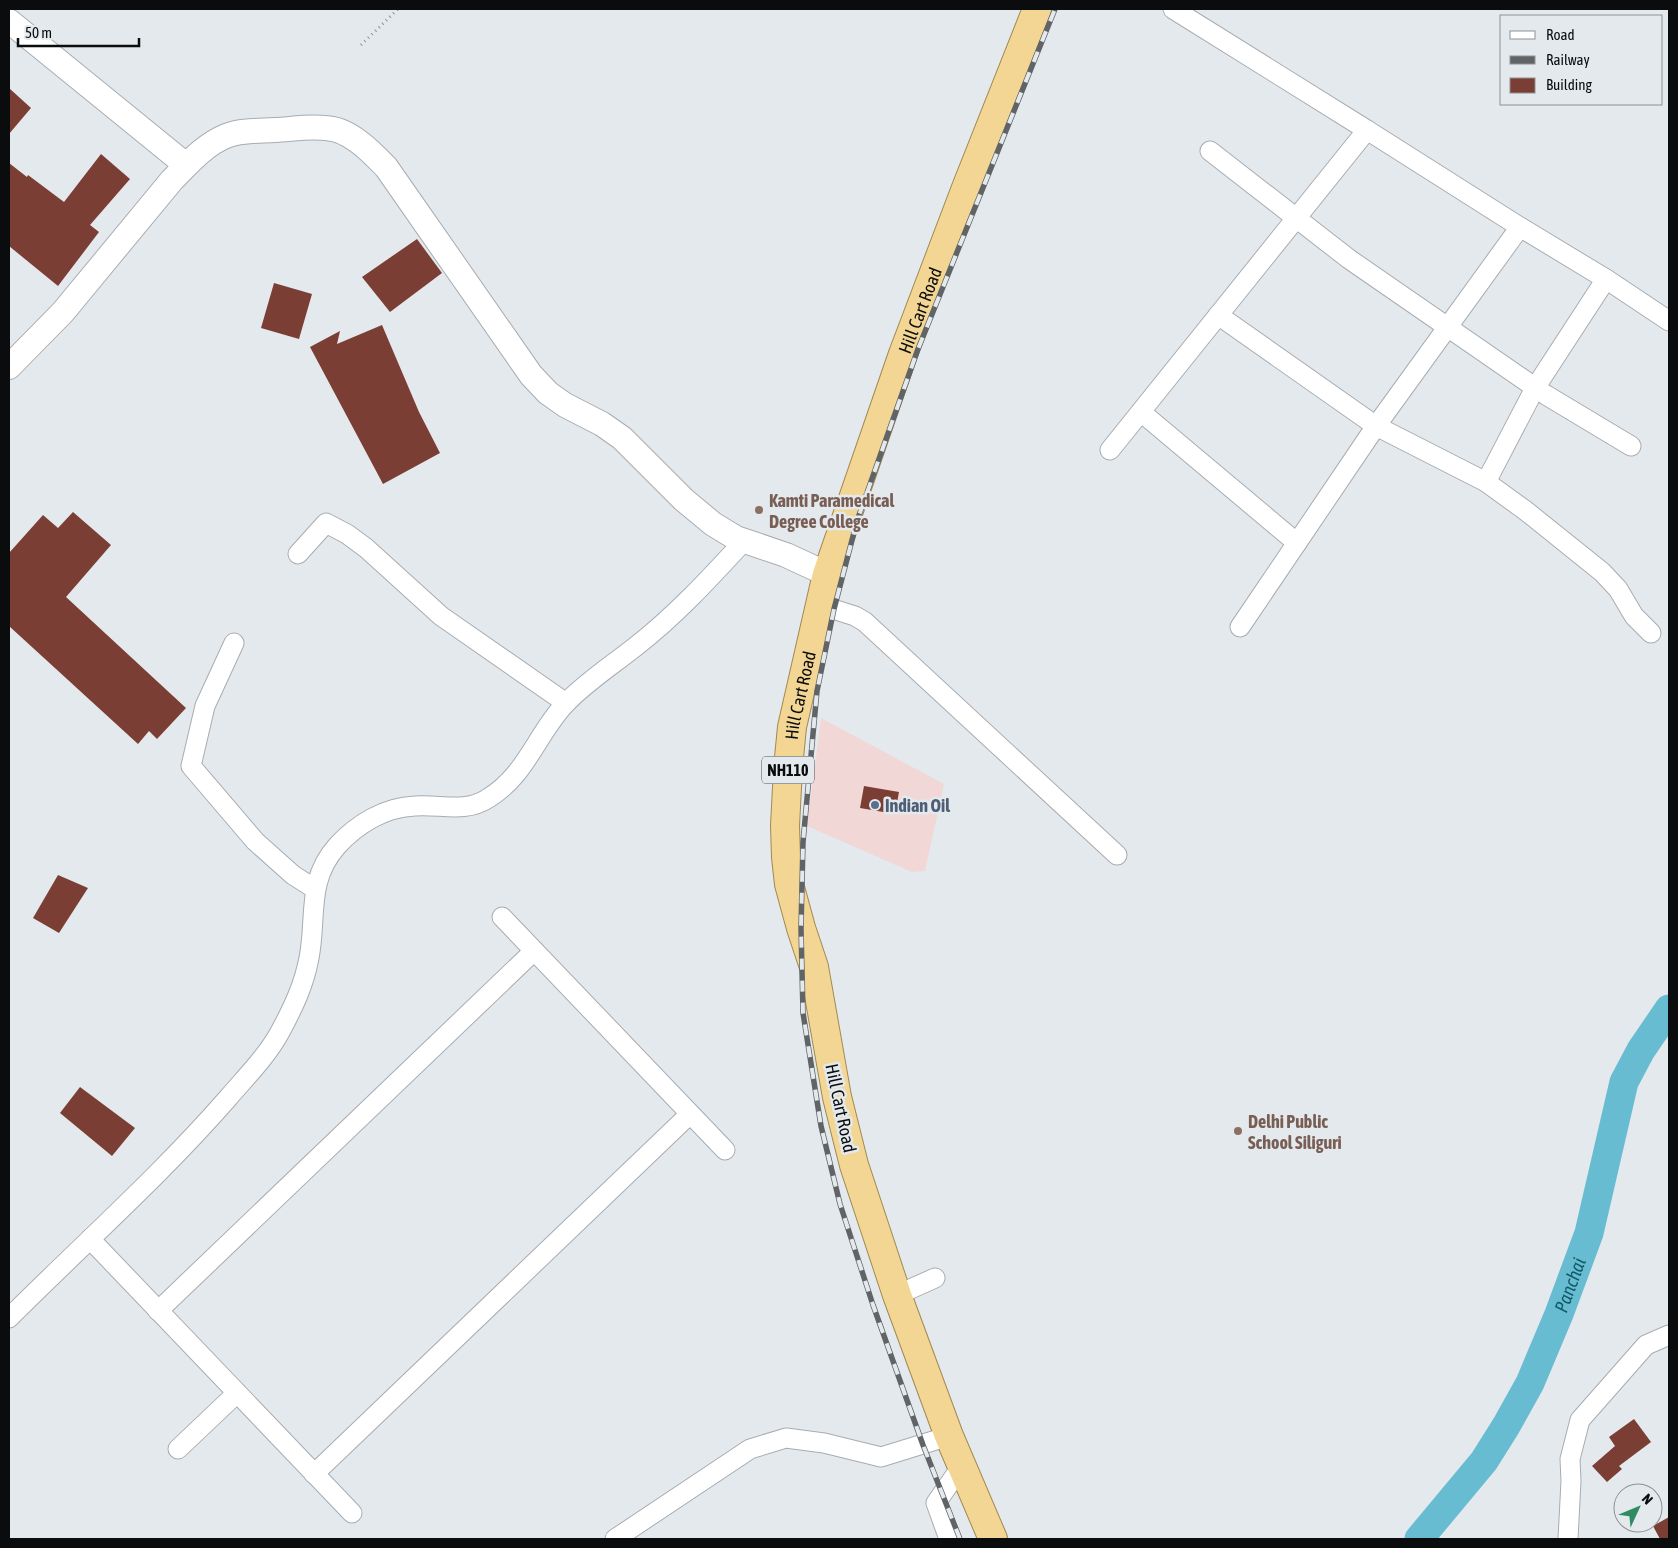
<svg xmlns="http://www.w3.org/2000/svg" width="1678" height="1548" font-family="'Asap Condensed',sans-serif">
	<rect width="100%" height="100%" fill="#e4e9ed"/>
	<path fill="#f2d7d7" d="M 821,718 L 944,784 L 925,871 L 912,872 L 807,826 Z"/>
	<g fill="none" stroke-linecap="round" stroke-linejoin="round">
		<path stroke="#68bcd1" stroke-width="29" id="s1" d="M 1419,1539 L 1484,1461 L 1506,1426 L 1530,1383 L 1559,1314 L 1589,1233 L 1624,1082 L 1641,1050 L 1669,1009"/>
	</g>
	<g fill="#7b3e35">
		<path d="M 9,88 L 31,108 L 9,134 Z"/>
		<path d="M 101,154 L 130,179 L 90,225 L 99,232 L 58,286 L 9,246 L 9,163 L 27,177 L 28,175 L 64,202 Z"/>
		<path d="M 417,239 L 442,273 L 390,312 L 362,277 Z"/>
		<path d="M 274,283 L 312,294 L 299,339 L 261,328 Z"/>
		<path d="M 382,325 L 419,412 L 440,453 L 383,484 L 310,347 L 340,331 L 337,344 Z"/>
		<path d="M 73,512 L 111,545 L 66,597 L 186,708 L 157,739 L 149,731 L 138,744 L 9,626 L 9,553 L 43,515 L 58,528 Z"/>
		<path d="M 864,786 L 899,792 L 895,814 L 860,808 Z"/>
		<path d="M 58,875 L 88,888 L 59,933 L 33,918 Z"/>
		<path d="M 80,1087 L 135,1128 L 112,1156 L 60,1113 Z"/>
		<path d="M 1634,1419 L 1651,1442 L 1619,1466 L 1622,1469 L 1607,1482 L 1592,1466 L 1615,1446 L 1609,1437 Z"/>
		<path d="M 1669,1517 L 1669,1539 L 1660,1539 L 1653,1526 Z"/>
	</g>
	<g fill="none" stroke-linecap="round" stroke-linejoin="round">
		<defs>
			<g id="minor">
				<path d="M 1210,151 L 1349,259 L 1546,395 L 1631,446"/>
				<path d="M 1520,227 L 1606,279 L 1669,321"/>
				<path d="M 1218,315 L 1376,426 L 1486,482 L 1526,511 L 1602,572 L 1618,589 L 1634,616 L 1651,633"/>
				<path d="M 1141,412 L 1297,543"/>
				<path d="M 1110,450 L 1367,130 L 1173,9"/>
				<path d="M 1486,482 L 1535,388 L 1606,279"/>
				<path d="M 298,554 L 326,523 L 347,534 L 366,548 L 441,616 L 566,703"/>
				<path d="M 820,605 L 855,616 L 865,622 L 1117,855"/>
				<path d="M 1240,627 L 1376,426 L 1520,227 L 1367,130"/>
				<path d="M 234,643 L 205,706 L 191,766 L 255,841 L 293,875 L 315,889"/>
				<path d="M 502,917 L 725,1150"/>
				<path d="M 90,1239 L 352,1513"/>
				<path d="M 897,1295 L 935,1278"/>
				<path d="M 158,1311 L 534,951"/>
				<path d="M 9,1318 C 82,1245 160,1176 228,1098 C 246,1077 267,1056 280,1032 C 293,1008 304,985 309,958 C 317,917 306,881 337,846 C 357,824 385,807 415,806 C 440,804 465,813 487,799 C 526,776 536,735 565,704 C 586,682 611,666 635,647 C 675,616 710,578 744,541"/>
				<path d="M 178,1449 L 237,1393"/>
				<path d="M 314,1474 L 690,1114"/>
				<path d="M 615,1539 L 750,1449 L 786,1438 L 824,1443 L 881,1457 L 949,1436"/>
				<path d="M 949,1539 L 936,1503 L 961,1467"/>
				<path d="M 1568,1539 L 1571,1481 L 1570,1459 L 1580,1420 L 1646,1345 L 1669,1335"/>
			</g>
			<g id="tertiary">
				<path d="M 9,21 L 186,165"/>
				<path d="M 9,367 L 63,312 L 172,180 C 188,164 204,145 226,136 C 241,130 259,131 275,130 C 295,129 317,125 337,130 C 356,136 372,153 386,167 L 531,375 L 548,393 L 565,405 L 602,424 L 622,438 L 684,500 L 713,524 L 736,538 L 786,555 L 827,574"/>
			</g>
			<g id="trunk">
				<path id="s2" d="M 993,1539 L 949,1436 L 897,1295 L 854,1165 L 837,1097 L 814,967 L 801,928 L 789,884 L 786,857 L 785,826 L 788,768 L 792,727 L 827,574 L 903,354 L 966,188 L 1037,9"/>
			</g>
		</defs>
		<use href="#minor" stroke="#a8acb0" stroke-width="21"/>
		<use href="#tertiary" stroke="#a8acb0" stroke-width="26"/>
		<use href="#trunk" stroke="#a08953" stroke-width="30"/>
		<path stroke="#919598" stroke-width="3" stroke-dasharray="1 4" stroke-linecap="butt" d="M 361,45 L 398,9"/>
		<use href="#minor" stroke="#fff" stroke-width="19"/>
		<use href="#tertiary" stroke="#fff" stroke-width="24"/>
		<use href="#trunk" stroke="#f3d693" stroke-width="28"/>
		<defs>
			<path id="rail" d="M 960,1539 L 923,1445 L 873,1305 L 840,1204 L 821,1126 L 803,1013 L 801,928 L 803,842 L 817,691 L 834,609 L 857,521 L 918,349 L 1055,9"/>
		</defs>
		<use href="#rail" stroke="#606466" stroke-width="5.5"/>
		<use href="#rail" stroke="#e4e9ed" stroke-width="4" stroke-dasharray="11" stroke-linecap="butt"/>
	</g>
	<g fill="#8d6e63" stroke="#e4e9ed" stroke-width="2">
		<circle cx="759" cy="510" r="5"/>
		<circle cx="1238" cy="1131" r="5"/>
	</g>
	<circle fill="#5c6f8a" stroke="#e4e9ed" stroke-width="2" cx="875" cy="805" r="5"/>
	<g text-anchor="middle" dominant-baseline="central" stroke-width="5" stroke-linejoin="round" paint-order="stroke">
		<rect fill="#e4e9ed" stroke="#4b4e50" stroke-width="1" x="762" y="756.5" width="52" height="27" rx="4"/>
		<g font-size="16" font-weight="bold" fill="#0a0c0d">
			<text x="788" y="770">NH110</text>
		</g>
		<g font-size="18" fill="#0a0c0d" stroke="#e4e9ed">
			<text stroke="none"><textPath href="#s2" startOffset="1282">Hill Cart Road</textPath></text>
			<text stroke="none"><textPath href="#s2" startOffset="878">Hill Cart Road</textPath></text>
			<text transform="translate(841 1108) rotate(78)">Hill Cart Road</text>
		</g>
		<g font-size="18" font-weight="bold" fill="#785e54" stroke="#e4e9ed" text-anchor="start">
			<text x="769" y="500">Kamti Paramedical<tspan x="769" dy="21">Degree College</tspan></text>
			<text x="1248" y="1121">Delhi Public<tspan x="1248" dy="21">School Siliguri</tspan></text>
		</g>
		<g font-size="18" font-weight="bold" fill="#4e5e75" stroke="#e4e9ed" text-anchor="start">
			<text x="885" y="805">Indian Oil</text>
		</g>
		<g font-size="19" font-style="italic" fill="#115968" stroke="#e4e9ed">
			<text stroke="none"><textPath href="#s1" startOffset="298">Panchai</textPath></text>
		</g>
	</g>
	<rect width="1678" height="1548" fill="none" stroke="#0a0c0d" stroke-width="20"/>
	<rect x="1500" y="15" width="162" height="90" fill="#e4e9ed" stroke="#8d9193"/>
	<rect x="1510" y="31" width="25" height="8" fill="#ffffff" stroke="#8d9193"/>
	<text x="1546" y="40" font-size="15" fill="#0a0c0d">Road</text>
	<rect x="1510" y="56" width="25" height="8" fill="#606466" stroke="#8d9193"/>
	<text x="1546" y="65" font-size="15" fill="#0a0c0d">Railway</text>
	<rect x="1510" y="78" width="25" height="15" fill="#7b3e35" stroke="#8d9193"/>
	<text x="1546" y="90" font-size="15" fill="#0a0c0d">Building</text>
	<g transform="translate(1638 1508) rotate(46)"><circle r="24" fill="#e4e9ed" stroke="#8d9193"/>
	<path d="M0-4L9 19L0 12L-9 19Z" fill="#2f8b62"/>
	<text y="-8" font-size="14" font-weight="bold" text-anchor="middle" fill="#0a0c0d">N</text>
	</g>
	<path d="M18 38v8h121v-8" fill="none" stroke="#0a0c0d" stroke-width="2.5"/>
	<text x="25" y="38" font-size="15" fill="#0a0c0d" stroke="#e4e9ed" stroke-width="4" paint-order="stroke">50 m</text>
</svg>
